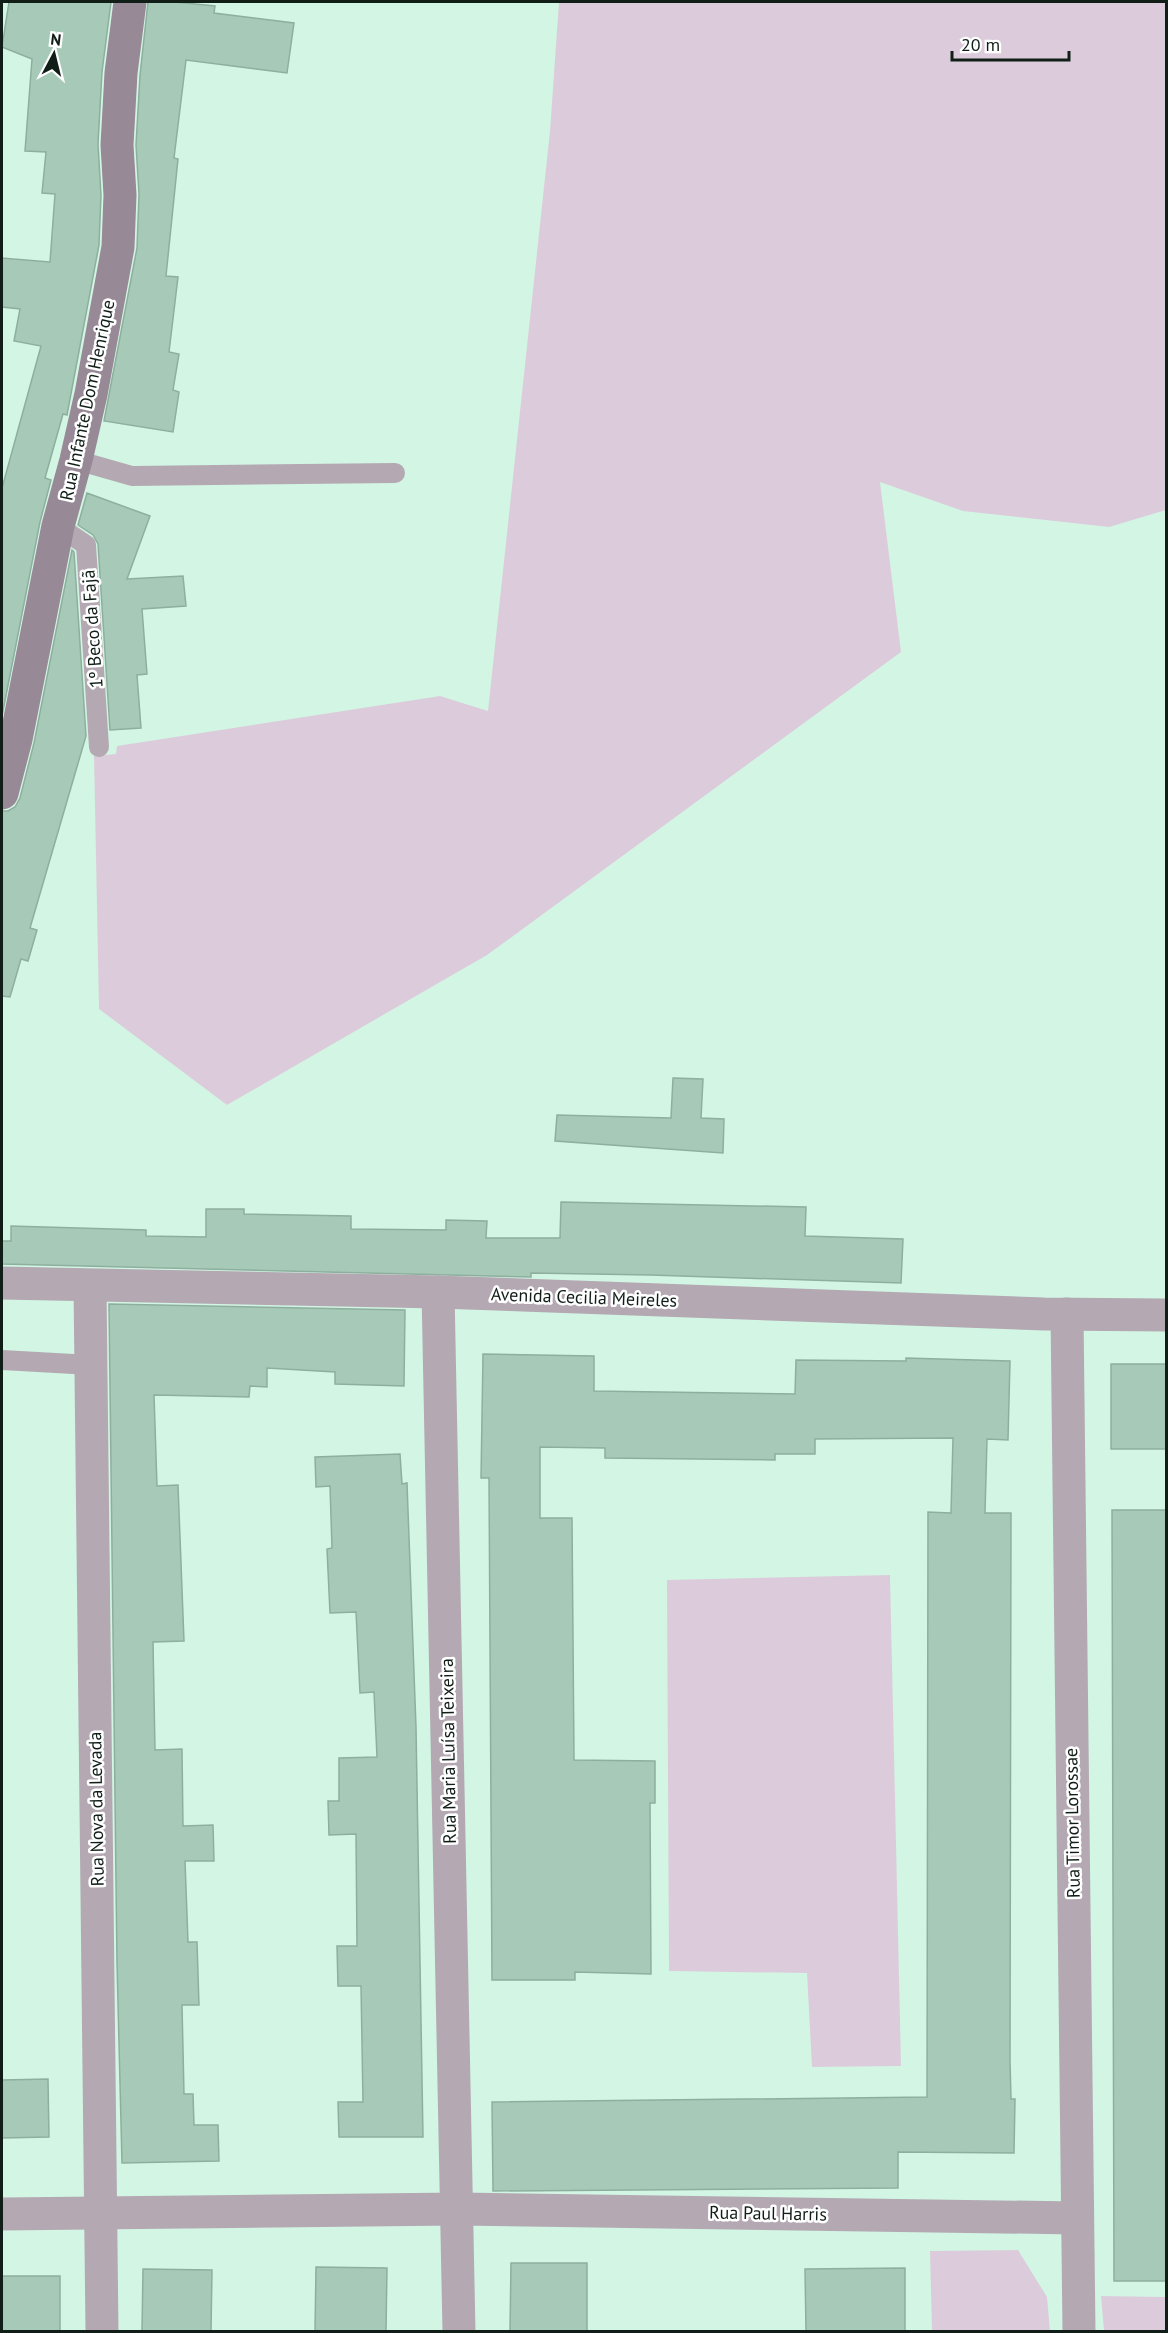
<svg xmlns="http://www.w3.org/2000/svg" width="1168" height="2333" font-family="'PT Sans',sans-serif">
	<rect width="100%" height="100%" fill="#d3f6e4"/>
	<g fill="#dcccdb">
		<path d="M 559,2 L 1166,2 L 1166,510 L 1109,527 L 963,511 L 880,482 L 901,652 L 487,955 L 227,1105 L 99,1009 L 94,756 L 116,754 L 117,746 L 440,696 L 488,711 L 550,131 Z"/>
		<path d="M 890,1575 L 901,2066 L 812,2067 L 807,1973 L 669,1971 L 667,1580 Z"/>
		<path d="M 1018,2250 L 1047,2297 L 1050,2331 L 932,2331 L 930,2251 Z"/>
		<path d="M 1101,2296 L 1166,2297 L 1166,2331 L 1104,2331 Z"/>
	</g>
	<g fill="#a7c9b7" stroke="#8eaf9e" stroke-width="1.5">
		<path d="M 9,2 L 111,2 L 102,72 L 98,144 L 101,195 L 99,245 L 67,415 L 63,414 L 45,478 L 51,480 L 40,522 L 2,716 L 2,488 L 41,346 L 14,341 L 20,309 L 2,307 L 2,258 L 50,262 L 55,194 L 42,193 L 46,152 L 25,151 L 32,59 L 2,47 Z"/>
		<path d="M 148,2 L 175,2 L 215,6 L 214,13 L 294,23 L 287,73 L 186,60 L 174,158 L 178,159 L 166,276 L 178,277 L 169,352 L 179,354 L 173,390 L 179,392 L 173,432 L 104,421 L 137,248 L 139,194 L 136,145 L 140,75 Z"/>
		<path d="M 87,493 L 150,516 L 127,579 L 183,576 L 186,606 L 142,609 L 147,674 L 137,675 L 141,728 L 110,730 L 98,544 L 93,535 L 78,525 Z"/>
		<path d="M 72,550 L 74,552 L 86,736 L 30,928 L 37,930 L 28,961 L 21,959 L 10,997 L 2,996 L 2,811 L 8,811 L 15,807 L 20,798 L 34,743 Z"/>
		<path d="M 673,1078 L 703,1079 L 701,1118 L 724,1119 L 723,1153 L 555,1141 L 557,1115 L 671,1118 Z"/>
		<path d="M 561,1202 L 806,1207 L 805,1236 L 903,1239 L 901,1283 L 650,1275 L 531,1273 L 531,1277 L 2,1264 L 2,1241 L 11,1241 L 11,1226 L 146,1230 L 146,1236 L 206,1237 L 206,1209 L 244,1209 L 244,1214 L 351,1216 L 351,1229 L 446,1230 L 446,1220 L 487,1221 L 486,1238 L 560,1238 Z"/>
		<path d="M 109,1304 L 405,1310 L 404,1386 L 335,1384 L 335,1372 L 267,1368 L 267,1387 L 250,1386 L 249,1397 L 154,1395 L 157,1486 L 178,1485 L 184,1641 L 153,1642 L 155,1750 L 182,1749 L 183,1826 L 213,1825 L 214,1861 L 185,1861 L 188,1942 L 197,1942 L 199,2005 L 182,2005 L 184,2094 L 193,2094 L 194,2125 L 218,2125 L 219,2161 L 122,2163 L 117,1963 Z"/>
		<path d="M 483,1354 L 594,1356 L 594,1391 L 795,1394 L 796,1360 L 906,1361 L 906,1358 L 1010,1361 L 1008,1440 L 987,1439 L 985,1513 L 1011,1513 L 1010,2060 L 1011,2099 L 1015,2099 L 1014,2153 L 898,2152 L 898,2188 L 493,2191 L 492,2102 L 927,2097 L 928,1512 L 951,1513 L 953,1438 L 815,1439 L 815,1454 L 775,1454 L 775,1460 L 605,1458 L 605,1448 L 540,1447 L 540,1518 L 572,1518 L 574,1760 L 655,1761 L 655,1803 L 650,1803 L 651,1974 L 575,1972 L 575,1980 L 492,1980 L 489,1478 L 481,1478 Z"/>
		<rect x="1111" y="1364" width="56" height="85"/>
		<path d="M 400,1454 L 402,1484 L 407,1483 L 416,1727 L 423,2137 L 339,2137 L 338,2102 L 363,2102 L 361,1986 L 338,1986 L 337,1946 L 357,1946 L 356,1834 L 329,1835 L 328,1801 L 339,1801 L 339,1758 L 377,1757 L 374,1692 L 360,1693 L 356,1612 L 330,1613 L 327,1549 L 332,1548 L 330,1486 L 316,1487 L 315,1457 Z"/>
		<path d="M 1112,1510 L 1167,1510 L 1167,2281 L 1114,2281 Z"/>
		<path d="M 48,2079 L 49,2137 L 2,2138 L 2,2080 Z"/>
		<path d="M 511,2263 L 587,2263 L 587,2331 L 510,2331 Z"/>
		<path d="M 316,2267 L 387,2268 L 386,2331 L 315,2331 Z"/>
		<path d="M 905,2268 L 905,2331 L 806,2331 L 805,2269 Z"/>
		<path d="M 143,2269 L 212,2270 L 211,2331 L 142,2331 Z"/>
		<rect x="2" y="2276" width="58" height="55"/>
	</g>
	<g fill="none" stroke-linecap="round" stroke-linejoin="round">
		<g stroke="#b4a9b3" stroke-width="20">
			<path d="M 76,460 L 132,476 L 395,473"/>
			<path d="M 58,526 L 86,545 L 99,747"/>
			<path d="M 2,1360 L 91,1365"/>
		</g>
		<g stroke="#b4a9b3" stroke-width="33">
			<path d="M 2,1283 L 438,1292 L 1044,1314 L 1166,1315"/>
			<path d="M 90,1286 L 102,2332"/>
			<path d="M 438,1292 L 459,2332"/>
			<path d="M 1067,1314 L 1079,2332"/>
			<path d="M 2,2214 L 458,2209 L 1077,2218"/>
		</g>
		<path stroke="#988997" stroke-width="33" d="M 2,793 L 16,739 L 58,526 L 76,460 L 91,394 L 118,247 L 120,195 L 117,145 L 121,73 L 130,2"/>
	</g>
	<g text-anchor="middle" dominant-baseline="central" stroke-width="5" stroke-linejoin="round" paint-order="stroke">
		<g font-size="18" fill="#111e18" stroke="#fff">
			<text transform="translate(87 400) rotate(-78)">Rua Infante Dom Henrique</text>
			<text transform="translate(92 629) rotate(-94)">1º Beco da Fajã</text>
			<text transform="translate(584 1297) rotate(2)">Avenida Cecilia Meireles</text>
			<text transform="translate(448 1751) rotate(-91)">Rua Maria Luísa Teixeira</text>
			<text transform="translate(96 1809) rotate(-91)">Rua Nova da Levada</text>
			<text transform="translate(1072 1823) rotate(-91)">Rua Timor Lorossae</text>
			<text transform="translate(768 2213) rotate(1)">Rua Paul Harris</text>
		</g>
	</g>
	<rect width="1168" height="2333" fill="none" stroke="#111e18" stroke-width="6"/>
	<g transform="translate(54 54) rotate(7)" stroke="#ffffff" stroke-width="4.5" paint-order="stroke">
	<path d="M0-4.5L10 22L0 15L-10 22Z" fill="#111e18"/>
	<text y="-9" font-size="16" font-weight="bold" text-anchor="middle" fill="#111e18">N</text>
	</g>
	<path d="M952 51v9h117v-9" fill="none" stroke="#111e18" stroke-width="3"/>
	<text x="961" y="51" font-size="18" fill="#111e18" stroke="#ffffff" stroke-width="4.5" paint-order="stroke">20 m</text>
</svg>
